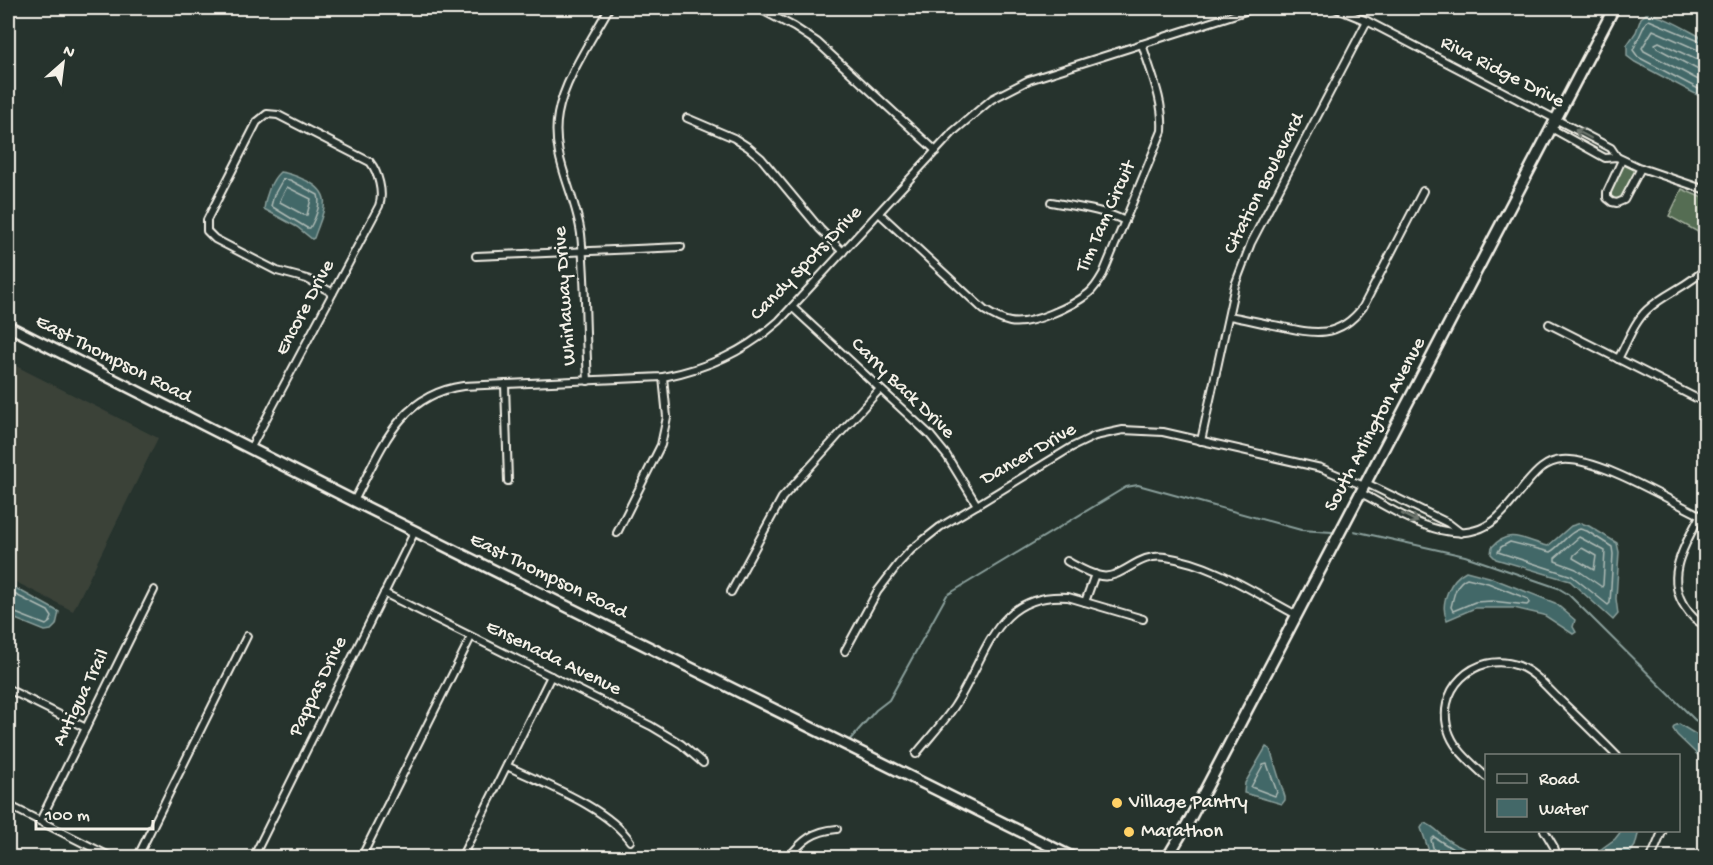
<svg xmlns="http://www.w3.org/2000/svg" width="1713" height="865" font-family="'Gochi Hand',sans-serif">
	<rect width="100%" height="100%" fill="#26332d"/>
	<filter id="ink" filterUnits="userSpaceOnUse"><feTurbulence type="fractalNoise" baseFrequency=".0167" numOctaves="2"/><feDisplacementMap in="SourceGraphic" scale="12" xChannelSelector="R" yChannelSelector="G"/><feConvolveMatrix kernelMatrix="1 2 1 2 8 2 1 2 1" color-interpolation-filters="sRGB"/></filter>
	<g filter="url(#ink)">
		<path fill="#3b4239" d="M 8,362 L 158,438 L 73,611 L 8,578 Z"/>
		<g fill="#546d52" stroke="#a4af9d" stroke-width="1.5">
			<path d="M 1622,160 L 1638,167 L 1622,202 L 1608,200 L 1608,188 Z"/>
			<path d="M 1682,189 L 1705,199 L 1705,236 L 1669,216 Z"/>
		</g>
		<g fill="#436868" stroke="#8a9f9b" stroke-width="1.5">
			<path d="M 1646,14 C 1663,14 1690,32 1705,39 L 1705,99 L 1635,62 L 1627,56 L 1627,45 L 1636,32 L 1641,18 Z"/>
			<path d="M 280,172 C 291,173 298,177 307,181 C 336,195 322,214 314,238 L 312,239 L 297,227 L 264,209 C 265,197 271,180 280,172 Z"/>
			<path d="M 1581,523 L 1589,526 L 1617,543 L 1619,552 L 1616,599 L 1618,614 L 1613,620 L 1570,581 L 1496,559 L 1491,554 L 1492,547 C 1510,527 1525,541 1548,546 L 1571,526 Z"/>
			<path d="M 1466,571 L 1489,577 L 1555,603 L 1575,620 L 1573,627 L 1576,632 L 1573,634 L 1544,615 L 1514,608 L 1475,608 L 1447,620 C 1439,604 1450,579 1466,571 Z"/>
			<path d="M 8,584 L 59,612 L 56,625 L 51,630 L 45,631 L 8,616 Z"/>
			<path d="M 1679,724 L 1705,740 L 1705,762 L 1677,735 L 1673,729 L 1674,726 Z"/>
			<path d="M 1266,747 L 1270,749 L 1285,797 L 1285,800 L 1282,804 L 1244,793 L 1245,783 Z"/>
			<path d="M 1424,823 C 1436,826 1440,836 1451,842 C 1460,848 1468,848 1475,857 L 1431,857 L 1421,828 Z"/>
			<path d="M 1622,830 L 1639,831 L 1635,846 L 1627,857 L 1595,857 L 1597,852 L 1615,839 Z"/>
		</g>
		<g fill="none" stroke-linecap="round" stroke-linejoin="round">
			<g stroke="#adbab5" stroke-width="1.5">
				<path d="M 1706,44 L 1649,20 L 1646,22 L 1633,50 L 1638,57 L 1706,93"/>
				<path d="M 1706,52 L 1698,50 L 1653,30 L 1642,48 L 1644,51 L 1706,84"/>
				<path d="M 1706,61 L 1695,59 L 1659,42 L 1655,44 L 1657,48 L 1706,74"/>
				<path d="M 283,179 L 290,180 L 318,195 C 321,205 315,219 310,228 L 307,228 L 271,206 L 274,195 Z"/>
				<path d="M 287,187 L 311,199 L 307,215 L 304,215 L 280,202 L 281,198 Z"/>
				<path d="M 1580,529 L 1587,531 L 1612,547 L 1613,554 L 1610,603 L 1608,605 L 1572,576 L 1498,552 L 1501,547 L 1510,542 L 1550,552 C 1561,546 1568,532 1580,529 Z"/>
				<path d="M 1579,537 L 1605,551 L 1603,585 L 1602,587 L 1576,569 L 1555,561 L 1555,558 Z"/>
				<path d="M 1582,548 L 1596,556 L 1594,570 L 1573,558 L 1574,555 Z"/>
				<path d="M 1467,578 L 1488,583 L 1528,599 L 1529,603 L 1527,605 L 1492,601 L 1475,602 L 1453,611 L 1451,607 C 1454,596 1455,583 1467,578 Z"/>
				<path d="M 8,591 L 48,611 L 52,617 L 50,622 L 46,625 L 8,610"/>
				<path d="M 1267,764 L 1277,792 L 1275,796 L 1251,787 L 1263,765 Z"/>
				<path d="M 1436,858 L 1431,840 L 1434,837 L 1467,858"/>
			</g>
			<g stroke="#8a9f9b" stroke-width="2">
				<path d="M 1354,531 L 1465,556 L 1558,588 L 1568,594 L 1695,720 L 1706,725"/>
				<path d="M 847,743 L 876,710 L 889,700 L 947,595 L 1126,487 L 1138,485 L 1301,530 L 1332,532"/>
			</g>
			<defs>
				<g id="street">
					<path d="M 758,8 L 794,27 L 817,42 L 936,151"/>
					<path d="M 1335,8 L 1367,21 L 1611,148 L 1617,157"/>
					<path d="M 687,118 L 734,138 L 748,147 L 761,158 L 820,229 L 843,252"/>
					<path d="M 1551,128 L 1605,158 L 1617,157 L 1638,167 L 1706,190"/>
					<path d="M 1622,160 L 1607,192 L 1607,198 L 1612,202 L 1617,203 L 1624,200 L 1641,168"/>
					<path d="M 1051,202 C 1077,207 1101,209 1125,221"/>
					<path d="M 879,213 L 984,310 C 992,315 1000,320 1010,322 C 1030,326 1073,306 1089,293 C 1095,288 1099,281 1103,274 L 1162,131 C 1164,101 1151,73 1142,44"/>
					<path d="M 476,256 L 681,247"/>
					<path d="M 792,307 L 930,435 L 947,456 L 977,505"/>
					<path d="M 1229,316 C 1246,319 1262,323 1279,326 C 1314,334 1339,339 1363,307 L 1423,191"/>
					<path d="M 1549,324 L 1706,403"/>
					<path d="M 1618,359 C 1627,343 1634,322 1647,310 C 1665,293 1689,286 1706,268"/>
					<path d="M 588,381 C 585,332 586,283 581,234 C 576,194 550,157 558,114 C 564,80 592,39 609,8"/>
					<path d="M 505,384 L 508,481"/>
					<path d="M 1201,441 L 1235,285 L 1251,243 L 1367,21"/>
					<path d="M 250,449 L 379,206 C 384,193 378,172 370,162 L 278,115 L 267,114 L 257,122 L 207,220 L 207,231 L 215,239 L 277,271 L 307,279 L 333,293"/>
					<path d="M 1366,483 L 1448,523 L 1461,533"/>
					<path d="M 1361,493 C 1400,513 1459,556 1499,516 C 1509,507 1517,495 1526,484 C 1536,472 1546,461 1562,460 C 1599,457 1671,502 1706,518"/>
					<path d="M 354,501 C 381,450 398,395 463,386 L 663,377 C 708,368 744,352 779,321 L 954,131 L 992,99 L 1029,80 L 1255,8"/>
					<path d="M 1700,516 C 1685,545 1664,576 1685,607 C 1691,616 1696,621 1706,626"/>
					<path d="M 617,533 L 661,445 L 667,417 L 663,377"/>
					<path d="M 1067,561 C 1078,567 1089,574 1101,576 C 1122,580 1138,552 1166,557 C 1213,564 1255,593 1297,615"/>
					<path d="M 731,592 L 782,498 L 880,389"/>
					<path d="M 384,593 L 651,726 L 681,744 L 703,763"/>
					<path d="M 1085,602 L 1095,574"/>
					<path d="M 845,651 L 877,592 L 899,563 L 911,550 L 940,527 L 977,505 L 1072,447 L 1095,436 L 1123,430 L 1163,432 L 1321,468 L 1364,486"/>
					<path d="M 8,689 L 86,728"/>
					<path d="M 916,754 C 929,738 943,723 954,707 C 987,658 993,592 1068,597 L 1143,619"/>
					<path d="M 507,766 C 544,784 607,807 630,841"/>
					<path d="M 1486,777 C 1474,765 1457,752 1450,735 C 1432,692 1475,649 1519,666 C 1536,673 1548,689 1561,701 C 1580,719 1598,737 1617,756"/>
					<path d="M 8,805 L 113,858"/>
					<path d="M 40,821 L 154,590"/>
					<path d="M 1544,830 L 1554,847 L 1558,858"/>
					<path d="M 464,852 L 475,858"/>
					<path d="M 137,858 L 247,636"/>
					<path d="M 253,858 L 415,531"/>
					<path d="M 361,858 L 471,637"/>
					<path d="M 461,858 L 551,676"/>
					<path d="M 788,858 C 803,840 813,831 837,829"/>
					<path d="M 1651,858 L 1663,830"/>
				</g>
				<g id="secondary">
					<path d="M 8,326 L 354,501 L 1074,858"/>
					<path d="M 1167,858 L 1189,821 L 1614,8"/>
				</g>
			</defs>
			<use href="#street" stroke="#f4f1e8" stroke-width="10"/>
			<use href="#secondary" stroke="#f4f1e8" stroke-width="14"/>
			<use href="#street" stroke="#26332d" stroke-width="6"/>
			<use href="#secondary" stroke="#26332d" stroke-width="9"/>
		</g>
		<defs><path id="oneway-shaft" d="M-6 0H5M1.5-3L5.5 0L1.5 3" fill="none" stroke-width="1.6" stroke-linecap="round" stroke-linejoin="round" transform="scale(1.5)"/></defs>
		<g stroke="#6e766e">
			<use href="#oneway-shaft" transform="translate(1583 134) rotate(-152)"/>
			<use href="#oneway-shaft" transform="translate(1410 518) rotate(27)"/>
		</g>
	</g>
	<g fill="#ffd166" stroke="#26332d" stroke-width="2">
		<circle cx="1117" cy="803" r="6"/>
		<circle cx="1129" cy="832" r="6"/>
	</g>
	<g text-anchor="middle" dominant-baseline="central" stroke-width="5" stroke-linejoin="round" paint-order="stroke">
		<g font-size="20" fill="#f4f1e8" stroke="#26332d">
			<text transform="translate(1502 73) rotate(27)">Riva Ridge Drive</text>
			<text transform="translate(1265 184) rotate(-63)">Citation Boulevard</text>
			<text transform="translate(1107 217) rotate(-66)">Tim Tam Circuit</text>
			<text transform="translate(807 264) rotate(-46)">Candy Spots Drive</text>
			<text transform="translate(566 296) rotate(-94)">Whirlaway Drive</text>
			<text transform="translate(306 308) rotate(-62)">Encore Drive</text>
			<text transform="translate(113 360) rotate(27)">East Thompson Road</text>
			<text transform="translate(902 389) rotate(44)">Carry Back Drive</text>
			<text transform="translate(1376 425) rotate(-62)">South Arlington Avenue</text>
			<text transform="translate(1029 455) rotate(-30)">Dancer Drive</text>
			<text transform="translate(548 577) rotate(26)">East Thompson Road</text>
			<text transform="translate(553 659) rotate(26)">Ensenada Avenue</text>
			<text transform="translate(319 687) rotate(-64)">Pappas Drive</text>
			<text transform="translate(82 698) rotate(-64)">Antigua Trail</text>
		</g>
		<g font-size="20" fill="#f4f1e8" stroke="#26332d" text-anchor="start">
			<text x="1129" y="803">Village Pantry</text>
			<text x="1141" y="832">Marathon</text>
		</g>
	</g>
	<rect width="1713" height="865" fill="none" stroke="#26332d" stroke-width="30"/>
	<rect x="15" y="15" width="1683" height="835" fill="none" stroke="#f4f1e8" stroke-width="2" filter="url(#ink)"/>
	<rect x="1485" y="754" width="195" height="78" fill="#26332d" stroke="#787f78" stroke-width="1.5"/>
	<rect x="1497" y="774" width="30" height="9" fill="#26332d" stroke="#787f78" stroke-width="1.5"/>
	<text x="1539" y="784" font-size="18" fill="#f4f1e8">Road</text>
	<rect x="1497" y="799" width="30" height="18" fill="#436868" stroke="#787f78" stroke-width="1.5"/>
	<text x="1539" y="814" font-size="18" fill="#f4f1e8">Water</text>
	<g transform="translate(63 63) rotate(28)" stroke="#26332d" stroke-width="4.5" paint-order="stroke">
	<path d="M0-4.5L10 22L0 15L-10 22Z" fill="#f4f1e8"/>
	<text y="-9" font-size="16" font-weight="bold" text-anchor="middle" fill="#f4f1e8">N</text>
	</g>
	<path d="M36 820v9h117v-9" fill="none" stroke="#f4f1e8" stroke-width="3"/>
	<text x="45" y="820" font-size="18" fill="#f4f1e8" stroke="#26332d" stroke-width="4.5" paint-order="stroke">100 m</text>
</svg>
